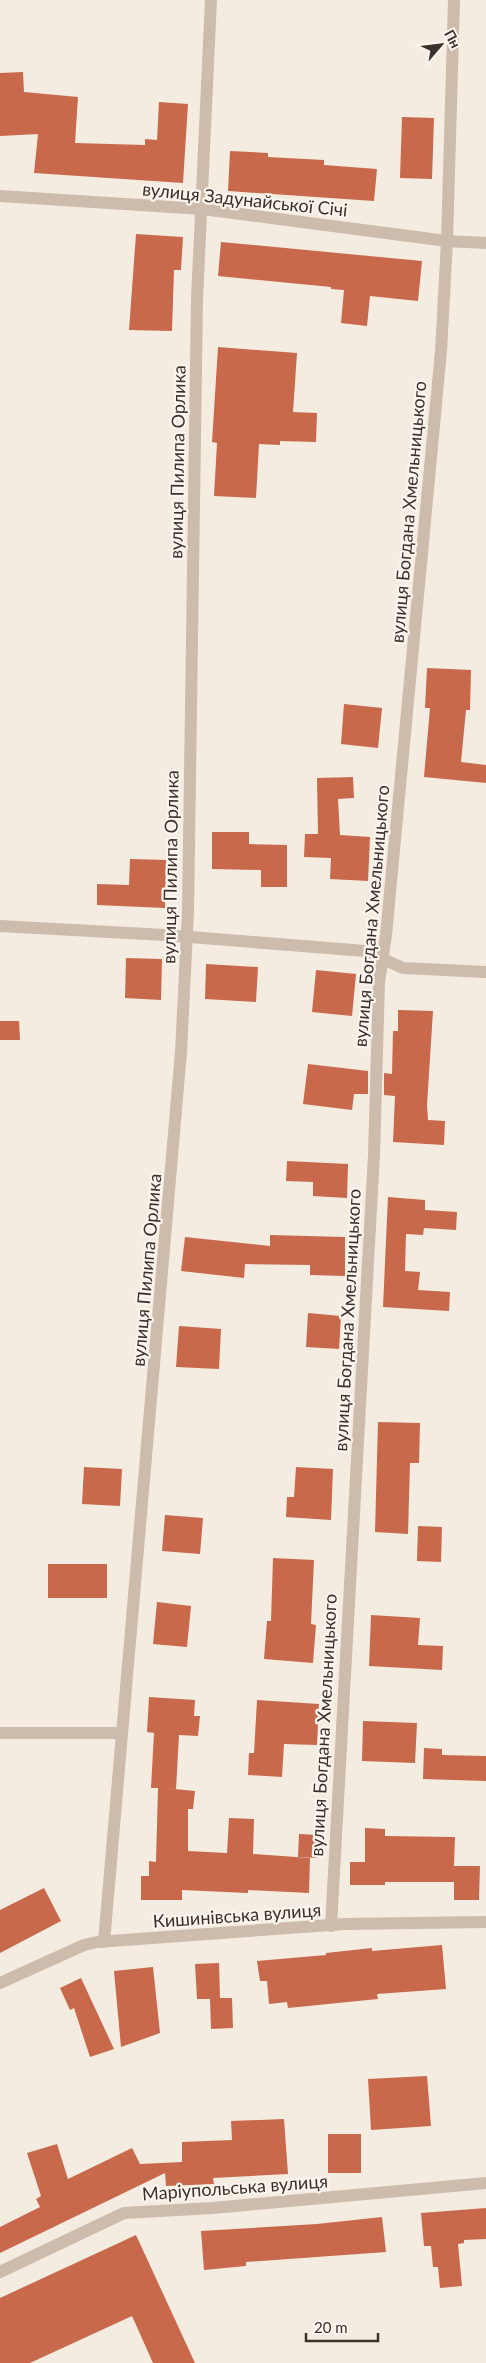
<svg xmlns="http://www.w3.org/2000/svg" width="486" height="2363" font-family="Lato,sans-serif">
	<rect width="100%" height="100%" fill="#f4ebe1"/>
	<g fill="#c8694b">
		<path d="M 23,72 L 24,92 L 78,97 L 75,143 L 145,145 L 145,139 L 157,140 L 159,102 L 188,104 L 183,183 L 34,173 L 38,134 L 0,136 L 0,73 Z"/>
		<path d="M 402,117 L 434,118 L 432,179 L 400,178 Z"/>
		<path d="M 230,151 L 268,153 L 268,157 L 324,160 L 324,165 L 377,169 L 374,201 L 228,191 Z"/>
		<path d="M 136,234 L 183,237 L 181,270 L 174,270 L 172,331 L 129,330 Z"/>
		<path d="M 221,242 L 422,261 L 418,301 L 370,296 L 367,326 L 341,323 L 344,290 L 331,289 L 331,287 L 218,276 Z"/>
		<path d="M 218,347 L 297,353 L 293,412 L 317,413 L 316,442 L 280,441 L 280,445 L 259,444 L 256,498 L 214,496 L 217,443 L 212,442 Z"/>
		<path d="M 427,668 L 471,670 L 470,710 L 466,710 L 461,762 L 486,765 L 486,783 L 424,777 L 430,708 L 425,708 Z"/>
		<path d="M 344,704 L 382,708 L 378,748 L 341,744 Z"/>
		<path d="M 353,777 L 354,798 L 338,799 L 340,835 L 370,837 L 368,881 L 330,879 L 331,858 L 304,857 L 305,834 L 318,834 L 317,778 Z"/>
		<path d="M 212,832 L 249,832 L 249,844 L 287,845 L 287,887 L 261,887 L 261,870 L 212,869 Z"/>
		<path d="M 130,859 L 166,860 L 165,908 L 97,905 L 97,884 L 129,885 Z"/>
		<path d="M 126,958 L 162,959 L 161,1000 L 125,998 Z"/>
		<path d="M 206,964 L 258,967 L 256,1002 L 205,999 Z"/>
		<path d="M 316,970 L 356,974 L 352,1016 L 312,1012 Z"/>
		<path d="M 398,1010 L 433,1011 L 427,1105 L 428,1120 L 445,1121 L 444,1145 L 393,1142 L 395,1096 L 384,1095 L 384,1073 L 392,1074 L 393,1031 L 398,1031 Z"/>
		<path d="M 0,1021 L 19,1021 L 20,1040 L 0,1040 Z"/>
		<path d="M 308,1064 L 368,1071 L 368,1094 L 354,1094 L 352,1110 L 303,1104 Z"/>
		<path d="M 287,1161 L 348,1164 L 347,1198 L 313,1196 L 313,1182 L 286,1181 Z"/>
		<path d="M 388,1197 L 425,1200 L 425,1210 L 457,1212 L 456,1230 L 424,1228 L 423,1235 L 406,1234 L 405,1271 L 420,1272 L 418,1290 L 450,1292 L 449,1311 L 383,1307 Z"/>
		<path d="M 270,1235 L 345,1237 L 345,1276 L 310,1275 L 310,1265 L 245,1264 L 244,1278 L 181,1271 L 185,1237 L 270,1246 Z"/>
		<path d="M 308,1313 L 341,1316 L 339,1349 L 306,1347 Z"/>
		<path d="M 179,1326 L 221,1329 L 219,1369 L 176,1367 Z"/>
		<path d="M 378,1422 L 420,1423 L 419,1463 L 410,1463 L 408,1534 L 375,1532 Z"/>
		<path d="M 84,1467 L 122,1469 L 120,1506 L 82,1504 Z"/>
		<path d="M 296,1467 L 333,1469 L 331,1520 L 286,1517 L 287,1497 L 294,1497 Z"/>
		<path d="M 165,1515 L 203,1518 L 200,1554 L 162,1551 Z"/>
		<path d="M 418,1526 L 442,1527 L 441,1562 L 417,1561 Z"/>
		<path d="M 273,1558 L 314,1560 L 311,1624 L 316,1625 L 313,1663 L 264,1659 L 267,1621 L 271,1621 Z"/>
		<rect x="48" y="1564" width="59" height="34"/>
		<path d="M 157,1602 L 191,1606 L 187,1647 L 153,1644 Z"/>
		<path d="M 371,1615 L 420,1618 L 418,1645 L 443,1646 L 442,1670 L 369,1666 Z"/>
		<path d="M 149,1697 L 195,1700 L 194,1716 L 200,1716 L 198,1736 L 179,1735 L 176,1789 L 164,1788 L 195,1791 L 193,1809 L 188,1809 L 188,1851 L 227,1853 L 229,1818 L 254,1819 L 253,1854 L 310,1858 L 309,1893 L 248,1890 L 248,1893 L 182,1890 L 182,1900 L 141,1900 L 141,1876 L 149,1876 L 149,1861 L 156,1862 L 158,1788 L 151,1788 L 154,1733 L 147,1732 Z"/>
		<path d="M 257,1700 L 319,1704 L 317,1745 L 284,1744 L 282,1777 L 248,1775 L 249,1753 L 254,1753 Z"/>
		<path d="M 363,1721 L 417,1723 L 415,1763 L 362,1761 Z"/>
		<path d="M 424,1748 L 442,1749 L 442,1755 L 486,1756 L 486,1781 L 423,1779 Z"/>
		<path d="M 365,1828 L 385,1829 L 385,1836 L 455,1837 L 454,1866 L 480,1866 L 479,1900 L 454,1900 L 454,1882 L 385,1882 L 385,1885 L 350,1885 L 350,1862 L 365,1862 Z"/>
		<path d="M 299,1834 L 319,1835 L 317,1858 L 298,1857 Z"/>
		<path d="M 44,1888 L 61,1921 L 0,1953 L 0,1910 Z"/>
		<path d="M 442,1945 L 446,1989 L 377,1994 L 378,1999 L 288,2008 L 287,2002 L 269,2004 L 267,1981 L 260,1981 L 257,1961 L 326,1955 L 326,1953 L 372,1948 L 372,1951 Z"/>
		<path d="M 219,1963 L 220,1998 L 232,1998 L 233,2028 L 211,2029 L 210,1999 L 197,1999 L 195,1964 Z"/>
		<path d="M 153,1967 L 160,2033 L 121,2047 L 114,1971 Z"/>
		<path d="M 81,1978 L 114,2049 L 90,2057 L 74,2008 L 70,2010 L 60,1988 Z"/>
		<path d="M 427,2076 L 431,2126 L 371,2130 L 368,2079 Z"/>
		<path d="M 284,2119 L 288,2174 L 213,2178 L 214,2184 L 166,2186 L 165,2173 L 0,2253 L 0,2227 L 40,2207 L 36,2199 L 41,2196 L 27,2153 L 57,2144 L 68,2179 L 132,2148 L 140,2164 L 182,2162 L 182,2142 L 232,2140 L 231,2121 Z"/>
		<rect x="328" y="2134" width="33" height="39"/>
		<path d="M 486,2208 L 486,2239 L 464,2240 L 464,2243 L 458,2244 L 462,2286 L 440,2288 L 438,2267 L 433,2267 L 431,2246 L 424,2246 L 421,2213 Z"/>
		<path d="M 382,2217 L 386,2252 L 246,2262 L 246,2266 L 204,2270 L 201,2231 L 317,2224 Z"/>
		<path d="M 136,2235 L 195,2363 L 153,2363 L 132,2316 L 30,2363 L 0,2363 L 0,2298 Z"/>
	</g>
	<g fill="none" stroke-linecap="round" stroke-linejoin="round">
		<g stroke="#cdbbac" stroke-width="12">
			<path d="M 0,196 L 202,209 L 447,241 L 486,243"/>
			<path d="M 0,926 L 165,935 L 365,951 L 403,968 L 486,972"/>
			<path d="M 0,1733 L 122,1733"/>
			<path d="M 331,1926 L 374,1155 L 379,982 L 386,935 L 441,351 L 447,241 L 454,0"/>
			<path d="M 104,1942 L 181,1052 L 188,912 L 197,299 L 211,0"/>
			<path d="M 0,1983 L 84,1945 L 97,1942 L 344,1924 L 486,1922"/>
			<path d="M 0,2272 L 124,2213 L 213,2208 L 486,2183"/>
		</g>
	</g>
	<g text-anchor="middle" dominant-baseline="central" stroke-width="4.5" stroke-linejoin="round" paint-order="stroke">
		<g font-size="18" fill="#3b302b" stroke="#fbf5ee">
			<text transform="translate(245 199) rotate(6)">вулиця Задунайської Січі</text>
			<text transform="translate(177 462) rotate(-89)">вулиця Пилипа Орлика</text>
			<text transform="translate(408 512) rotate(-85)">вулиця Богдана Хмельницького</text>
			<text transform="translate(170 867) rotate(-89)">вулиця Пилипа Орлика</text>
			<text transform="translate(371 916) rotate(-85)">вулиця Богдана Хмельницького</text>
			<text transform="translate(146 1270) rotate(-85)">вулиця Пилипа Орлика</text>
			<text transform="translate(347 1320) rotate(-87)">вулиця Богдана Хмельницького</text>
			<text transform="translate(323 1725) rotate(-87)">вулиця Богдана Хмельницького</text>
			<text transform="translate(237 1915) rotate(-4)">Кишинівська вулиця</text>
			<text transform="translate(235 2187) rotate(-4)">Маріупольська вулиця</text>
		</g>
	</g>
	<g transform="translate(441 45) rotate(62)" stroke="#fbf5ee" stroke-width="4" paint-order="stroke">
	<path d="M0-4L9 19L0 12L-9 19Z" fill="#3b302b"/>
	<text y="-8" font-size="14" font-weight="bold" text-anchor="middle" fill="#3b302b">Пн</text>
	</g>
	<path d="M306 2333v8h72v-8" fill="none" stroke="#3b302b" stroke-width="2.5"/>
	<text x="314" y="2333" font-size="15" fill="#3b302b" stroke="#fbf5ee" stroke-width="4" paint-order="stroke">20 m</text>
</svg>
